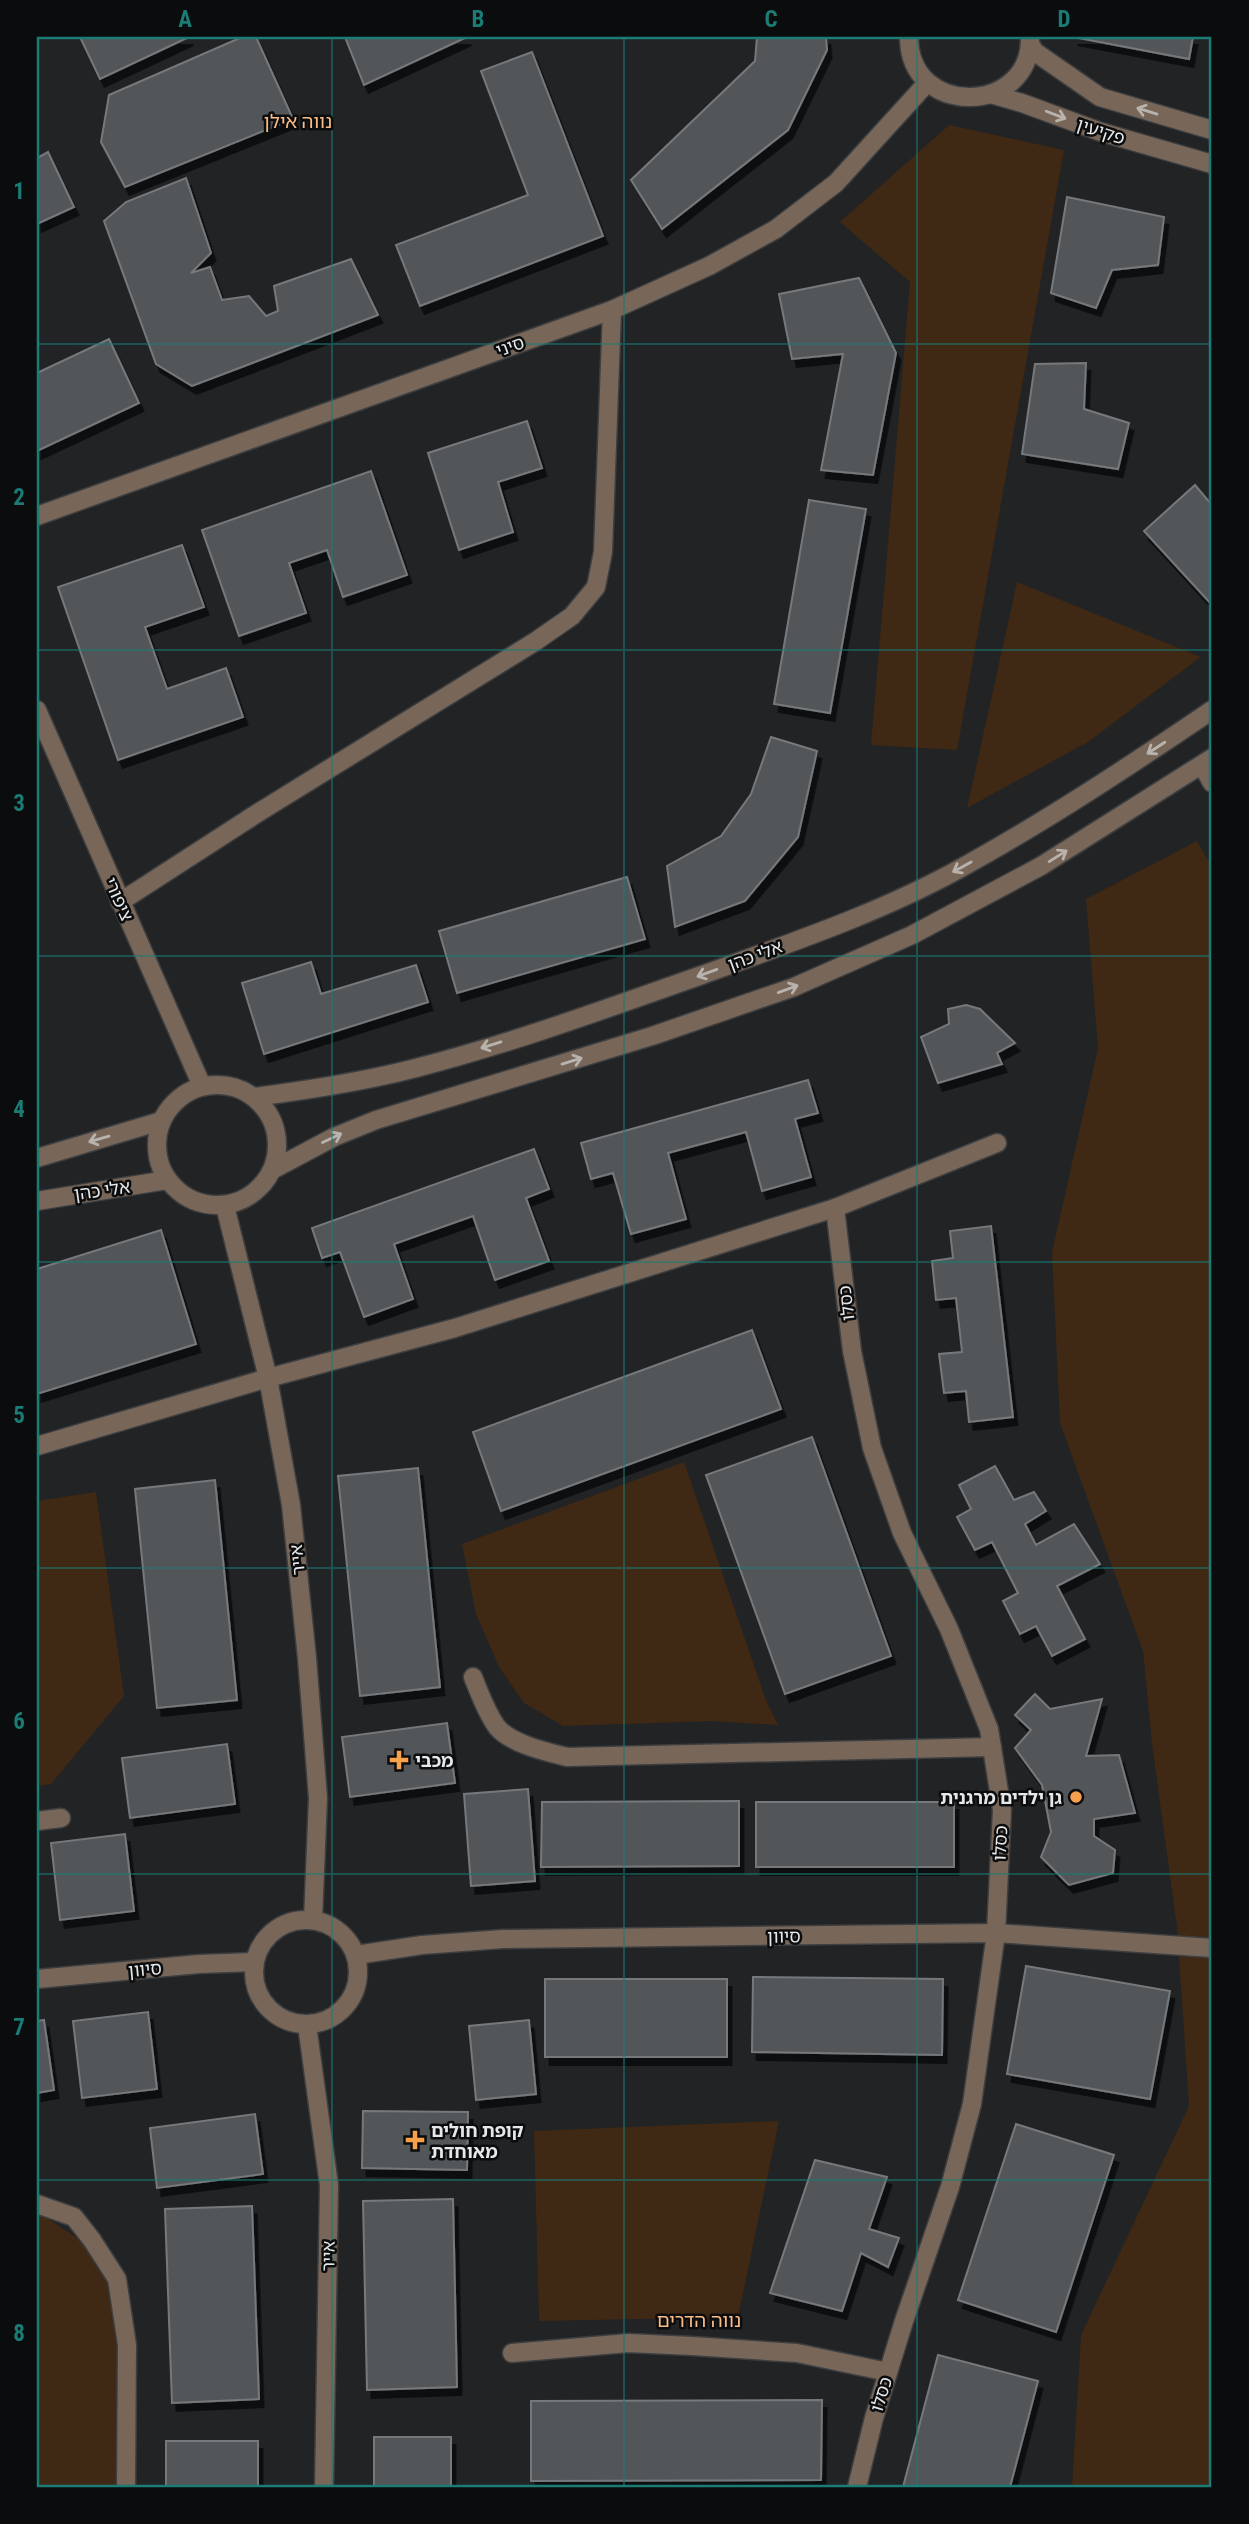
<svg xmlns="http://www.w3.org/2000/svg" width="1249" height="2524" font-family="'Roboto Condensed','Noto Sans Hebrew',sans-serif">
	<defs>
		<filter id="shadow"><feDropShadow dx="4.5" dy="8" stdDeviation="0" flood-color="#0009"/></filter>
	</defs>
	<rect width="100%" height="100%" fill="#212325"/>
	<g fill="#3f2814">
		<path d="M 949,125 L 1064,150 L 957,750 L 871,745 L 910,282 L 840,222 Z"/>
		<path d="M 1017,582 L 1201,657 L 1088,742 L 967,808 Z"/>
		<path d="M 1197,841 L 1212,867 L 1212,2487 L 1072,2487 L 1081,2335 L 1189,2106 L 1177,1927 L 1152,1744 L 1143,1651 L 1060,1423 L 1052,1252 L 1098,1048 L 1086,899 Z"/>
		<path d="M 684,1462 L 766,1700 L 778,1725 L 713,1721 L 563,1726 L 524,1703 L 499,1667 L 476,1614 L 462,1544 Z"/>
		<path d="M 96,1492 L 124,1696 L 51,1784 L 37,1786 L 37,1501 Z"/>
		<path d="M 779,2121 L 738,2317 L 539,2321 L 534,2131 Z"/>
		<path d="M 37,2215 L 42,2215 L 85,2243 L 120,2296 L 126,2487 L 37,2487 Z"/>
	</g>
	<g fill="#535658" stroke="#76797c" stroke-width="2" filter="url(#shadow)">
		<path d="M 80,37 L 189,37 L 100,79 Z"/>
		<path d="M 242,37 L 256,37 L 293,119 L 125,187 L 101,142 L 109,95 Z"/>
		<path d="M 345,37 L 467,37 L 364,85 Z"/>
		<path d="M 757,37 L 826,37 L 827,50 L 788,130 L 662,229 L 631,180 L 755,61 Z"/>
		<path d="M 1073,37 L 1193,37 L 1189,59 Z"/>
		<path d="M 532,52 L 603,236 L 420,306 L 396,245 L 528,195 L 481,71 Z"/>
		<path d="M 48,152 L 74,207 L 37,224 L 37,158 Z"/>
		<path d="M 186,178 L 211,253 L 191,273 L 210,267 L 222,300 L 249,296 L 266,316 L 278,311 L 274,286 L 351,259 L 378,315 L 192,386 L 156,364 L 104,221 L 126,202 Z"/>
		<path d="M 1067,197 L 1164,217 L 1158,265 L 1112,270 L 1096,308 L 1051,293 Z"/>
		<path d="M 859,278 L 896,353 L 873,475 L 821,470 L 843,354 L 792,359 L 779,294 Z"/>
		<path d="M 109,339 L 139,403 L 37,451 L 37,373 Z"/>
		<path d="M 1086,363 L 1084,409 L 1129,423 L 1118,469 L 1022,454 L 1035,364 Z"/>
		<path d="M 527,421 L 542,468 L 498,482 L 513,532 L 459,550 L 428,453 Z"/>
		<path d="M 371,471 L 407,575 L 343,597 L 327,550 L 289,563 L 306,613 L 239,636 L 202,530 Z"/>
		<path d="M 1195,485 L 1212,505 L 1212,605 L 1144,531 Z"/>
		<path d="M 809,500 L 866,509 L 830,713 L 774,704 Z"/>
		<path d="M 182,545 L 204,607 L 145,627 L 167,689 L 226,668 L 243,717 L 118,760 L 58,587 Z"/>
		<path d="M 771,737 L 817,751 L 798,837 L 745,901 L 675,927 L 667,866 L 721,836 L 751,794 Z"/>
		<path d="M 627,877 L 645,939 L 457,993 L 439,931 Z"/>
		<path d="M 311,962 L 321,994 L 416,965 L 428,1002 L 264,1054 L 242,983 Z"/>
		<path d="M 966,1005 L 980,1009 L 1015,1043 L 997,1053 L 1002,1064 L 938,1083 L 921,1037 L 949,1024 L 948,1009 Z"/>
		<path d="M 808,1080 L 818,1113 L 795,1119 L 811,1177 L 762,1191 L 746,1132 L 668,1153 L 686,1219 L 631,1234 L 613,1173 L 591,1179 L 581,1143 Z"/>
		<path d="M 534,1149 L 549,1189 L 526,1198 L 549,1261 L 495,1280 L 473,1216 L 394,1244 L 413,1299 L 364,1317 L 340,1252 L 322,1258 L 312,1228 Z"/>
		<path d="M 991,1226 L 1013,1417 L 969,1422 L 966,1391 L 944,1393 L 939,1354 L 962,1352 L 956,1298 L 936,1300 L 932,1261 L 953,1258 L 950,1231 Z"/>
		<path d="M 161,1230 L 196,1344 L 37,1394 L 37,1269 Z"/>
		<path d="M 752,1330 L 781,1409 L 501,1511 L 473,1432 Z"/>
		<path d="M 812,1437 L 891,1656 L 785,1694 L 706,1475 Z"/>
		<path d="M 995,1466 L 1014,1500 L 1034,1492 L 1046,1511 L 1025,1524 L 1036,1545 L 1074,1524 L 1100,1564 L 1057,1586 L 1085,1639 L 1052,1656 L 1036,1626 L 1020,1634 L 1003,1601 L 1018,1593 L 992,1542 L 975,1550 L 957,1517 L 971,1509 L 959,1485 Z"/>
		<path d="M 418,1468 L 440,1687 L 360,1696 L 338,1476 Z"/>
		<path d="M 215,1480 L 237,1700 L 157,1708 L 135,1489 Z"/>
		<path d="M 1035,1694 L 1050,1709 L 1102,1699 L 1086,1756 L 1119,1755 L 1135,1813 L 1094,1819 L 1094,1836 L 1115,1850 L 1113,1873 L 1069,1885 L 1041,1857 L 1051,1832 L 1042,1785 L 1015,1748 L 1031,1730 L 1015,1715 Z"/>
		<path d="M 447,1723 L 455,1783 L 350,1797 L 342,1737 Z"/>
		<path d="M 227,1744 L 235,1804 L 130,1818 L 122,1758 Z"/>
		<path d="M 528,1789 L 535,1881 L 471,1886 L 464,1794 Z"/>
		<path d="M 739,1801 L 739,1866 L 541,1867 L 542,1802 Z"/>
		<rect x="756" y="1802" width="198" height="65"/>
		<path d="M 125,1834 L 134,1911 L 60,1920 L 51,1843 Z"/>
		<path d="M 1026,1966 L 1170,1991 L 1150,2099 L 1007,2074 Z"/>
		<path d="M 753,1977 L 943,1979 L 942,2055 L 752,2052 Z"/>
		<rect x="545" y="1979" width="182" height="78"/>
		<path d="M 148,2012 L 157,2089 L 82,2098 L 73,2021 Z"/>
		<path d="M 44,2020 L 54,2090 L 37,2093 L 37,2021 Z"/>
		<path d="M 529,2020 L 536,2094 L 476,2100 L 469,2026 Z"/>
		<path d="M 363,2111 L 468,2112 L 467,2170 L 362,2168 Z"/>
		<path d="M 255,2114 L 263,2174 L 157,2188 L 150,2128 Z"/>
		<path d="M 1016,2124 L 1114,2155 L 1056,2332 L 958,2300 Z"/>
		<path d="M 815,2160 L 887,2177 L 869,2229 L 899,2238 L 888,2267 L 861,2253 L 842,2311 L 770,2293 Z"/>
		<path d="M 453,2199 L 457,2387 L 367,2390 L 363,2201 Z"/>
		<path d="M 252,2206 L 259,2399 L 172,2403 L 165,2209 Z"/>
		<path d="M 938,2355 L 1038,2381 L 1010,2487 L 903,2487 Z"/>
		<path d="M 822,2400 L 821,2480 L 531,2481 L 531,2401 Z"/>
		<rect x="374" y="2437" width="77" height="50"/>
		<rect x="166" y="2441" width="92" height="46"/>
	</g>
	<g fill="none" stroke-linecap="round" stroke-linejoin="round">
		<defs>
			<g id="minor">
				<path d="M 909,37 C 909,119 1032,115 1030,37"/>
				<path d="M 1030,44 L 1035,52 L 1100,97 L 1212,130"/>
				<path d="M 991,94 L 1022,103 L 1101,132 L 1212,164"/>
				<path d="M 37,516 L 612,310 L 709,266 L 776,229 L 836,183 L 927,83"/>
				<path d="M 37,710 L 202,1086"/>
				<path d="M 1202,765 L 1212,783"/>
				<path d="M 120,902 L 256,814 L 536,641 L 572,616 L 596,587 L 603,552 L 612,310"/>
				<path d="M 225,1206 L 268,1378 L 291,1505 L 307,1658 L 318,1798 L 313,1920"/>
				<path d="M 835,1208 L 852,1351 L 872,1448 L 902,1533 L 949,1629 L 989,1729 L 1002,1810 L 996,1933 L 972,2104 L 950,2187 L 904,2321 L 874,2418 L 857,2487"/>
				<path d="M 37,1446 L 268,1378 L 455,1328 L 835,1208 L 997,1143"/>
				<path d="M 473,1677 C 480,1694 486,1712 497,1727 C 511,1744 547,1752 567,1757 L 992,1747"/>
				<path d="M 37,1821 L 61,1818"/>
				<circle cx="306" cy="1972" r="52"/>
				<path d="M 356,1955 L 422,1945 L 503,1939 L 996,1933 L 1212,1948"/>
				<path d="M 37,1979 L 199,1964 L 254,1962"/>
				<path d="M 307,2025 L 329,2185 L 324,2487"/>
				<path d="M 37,2204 L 74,2217 L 92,2240 L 117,2279 L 127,2345 L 126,2487"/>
				<path d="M 512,2353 L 628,2343 L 692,2346 L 797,2353 L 888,2372"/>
			</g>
			<g id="tertiary">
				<circle cx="217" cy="1145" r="60"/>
				<path d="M 254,1097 C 309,1090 362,1082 416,1068 C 513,1043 608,1008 702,975 C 790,943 880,913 961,868 C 1048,820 1131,765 1212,710"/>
				<path d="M 37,1158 L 161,1121"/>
				<path d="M 272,1170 L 334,1137 L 376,1120 L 652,1036 L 794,987 L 912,935 L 1041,866 L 1212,758"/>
				<path d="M 37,1201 L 167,1180"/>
			</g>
		</defs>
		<use href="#minor" stroke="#3c3e40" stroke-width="21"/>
		<use href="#tertiary" stroke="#3c3e40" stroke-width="21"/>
		<use href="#minor" stroke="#786658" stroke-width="18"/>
		<use href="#tertiary" stroke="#786658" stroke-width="18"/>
	</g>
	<defs><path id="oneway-shaft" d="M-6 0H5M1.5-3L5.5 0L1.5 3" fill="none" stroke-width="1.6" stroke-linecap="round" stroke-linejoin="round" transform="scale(1.75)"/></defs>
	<g stroke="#b9b3ae">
		<use href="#oneway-shaft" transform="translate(1147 111) rotate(-163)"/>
		<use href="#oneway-shaft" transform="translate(1056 115) rotate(21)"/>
		<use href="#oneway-shaft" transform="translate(1156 748) rotate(147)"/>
		<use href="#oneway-shaft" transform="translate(1058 856) rotate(-32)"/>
		<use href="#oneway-shaft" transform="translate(962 867) rotate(151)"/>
		<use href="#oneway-shaft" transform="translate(707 973) rotate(160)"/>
		<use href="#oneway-shaft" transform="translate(788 989) rotate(-20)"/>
		<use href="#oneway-shaft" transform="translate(491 1045) rotate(163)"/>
		<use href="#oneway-shaft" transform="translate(572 1061) rotate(-17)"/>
		<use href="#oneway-shaft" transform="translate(332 1138) rotate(-25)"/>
		<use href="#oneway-shaft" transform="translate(99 1139) rotate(164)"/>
	</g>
	<path fill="none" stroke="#1a7c74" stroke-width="2" stroke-opacity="0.55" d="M 332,37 L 332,2487M 624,37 L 624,2487M 917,37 L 917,2487M 37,344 L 1212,344M 37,650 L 1212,650M 37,956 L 1212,956M 37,1262 L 1212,1262M 37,1568 L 1212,1568M 37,1874 L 1212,1874M 37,2180 L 1212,2180"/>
	<g fill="#f9a04d" stroke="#0b0c0d" stroke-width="2.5">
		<path d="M395.5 1749.5h7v7h7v7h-7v7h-7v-7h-7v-7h7z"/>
		<circle cx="1076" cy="1797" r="7"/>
		<path d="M411.5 2129.5h7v7h7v7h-7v7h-7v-7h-7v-7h7z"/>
	</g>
	<g text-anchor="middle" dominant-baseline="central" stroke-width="5" stroke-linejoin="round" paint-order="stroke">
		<g font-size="18" fill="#e5e7e8" stroke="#0b0c0d">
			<text transform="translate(1101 131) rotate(18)">פקיעין</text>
			<text transform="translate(510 346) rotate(-20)">סיני</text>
			<text transform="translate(119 899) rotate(66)">ציפורי</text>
			<text transform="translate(755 955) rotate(-20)">אלי כהן</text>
			<text transform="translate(102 1190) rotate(-8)">אלי כהן</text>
			<text transform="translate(846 1303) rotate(-97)">כסלו</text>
			<text transform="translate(297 1560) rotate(-96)">אייר</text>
			<text transform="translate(1000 1843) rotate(-87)">כסלו</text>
			<text transform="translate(784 1936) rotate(-1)">סיוון</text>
			<text transform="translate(145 1969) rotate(-5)">סיוון</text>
			<text transform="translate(328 2256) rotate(-89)">אייר</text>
			<text transform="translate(881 2394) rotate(-73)">כסלו</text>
		</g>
		<g font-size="18" font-weight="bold" fill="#e5e7e8" stroke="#0b0c0d" text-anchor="start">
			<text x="415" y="1760">מכבי</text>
			<text x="1062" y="1797" text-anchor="end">גן ילדים מרגנית</text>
			<text x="431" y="2130">קופת חולים<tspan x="431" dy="21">מאוחדת</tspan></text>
		</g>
		<g font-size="19" fill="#fabb86" stroke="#0b0c0d">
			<text x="298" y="121">נווה אילן</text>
			<text x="699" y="2320">נווה הדרים</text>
		</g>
	</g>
	<rect width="1249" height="2524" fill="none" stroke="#0b0c0d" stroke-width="77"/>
	<rect x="38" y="38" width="1172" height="2448" fill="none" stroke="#1a7c74" stroke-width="2.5"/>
	<g font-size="23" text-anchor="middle" font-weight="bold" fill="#1a7c74">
		<text x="185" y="27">A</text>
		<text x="478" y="27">B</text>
		<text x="771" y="27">C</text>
		<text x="1064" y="27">D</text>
		<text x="19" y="199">1</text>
		<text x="19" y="505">2</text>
		<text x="19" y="811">3</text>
		<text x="19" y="1117">4</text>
		<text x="19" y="1423">5</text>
		<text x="19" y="1729">6</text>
		<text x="19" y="2035">7</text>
		<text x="19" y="2341">8</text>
	</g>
</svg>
